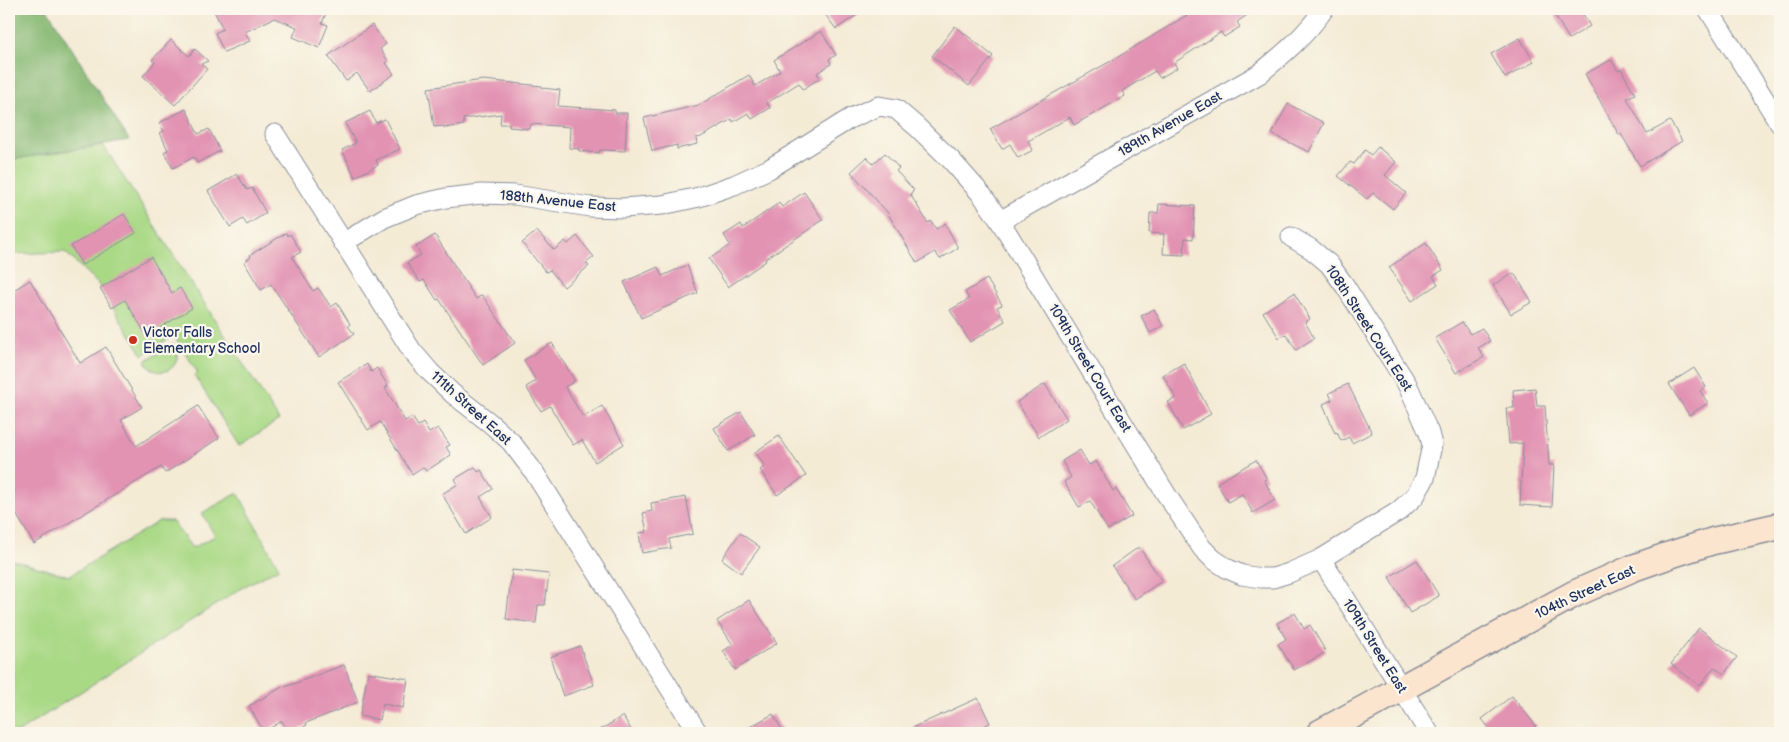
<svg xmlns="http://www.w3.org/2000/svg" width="1789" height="742" font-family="'Balsamiq Sans',sans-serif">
	<rect width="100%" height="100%" fill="#fbf7ec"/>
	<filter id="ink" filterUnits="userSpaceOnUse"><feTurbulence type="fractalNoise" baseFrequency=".02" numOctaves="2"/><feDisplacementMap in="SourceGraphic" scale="10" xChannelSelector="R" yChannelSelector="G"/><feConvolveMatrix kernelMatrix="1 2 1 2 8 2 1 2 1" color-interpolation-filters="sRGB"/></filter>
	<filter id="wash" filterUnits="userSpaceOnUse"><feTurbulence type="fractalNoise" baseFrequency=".0096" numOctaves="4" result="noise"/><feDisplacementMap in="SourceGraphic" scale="20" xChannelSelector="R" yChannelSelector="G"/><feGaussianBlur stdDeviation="1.12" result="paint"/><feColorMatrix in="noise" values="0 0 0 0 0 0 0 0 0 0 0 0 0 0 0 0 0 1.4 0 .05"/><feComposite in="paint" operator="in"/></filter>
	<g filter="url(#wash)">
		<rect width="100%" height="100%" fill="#f4ebd5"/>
		<g fill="#aad986" stroke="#628472">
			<path d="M 103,145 L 279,420 L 239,446 L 194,375 L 198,373 L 174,335 L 143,355 L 98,284 L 65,252 L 9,254 L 9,160 Z"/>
			<path d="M 173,344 C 188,366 158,384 145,361 Z"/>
			<path d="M 238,493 L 279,568 L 243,587 L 17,733 L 9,733 L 9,559 L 69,576 L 159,521 L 172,521 L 192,548 L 215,536 L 202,513 Z"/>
		</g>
		<path fill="#87b973" stroke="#517468" d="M 9,9 L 47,9 L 129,140 L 9,160 Z"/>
		<g id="blocks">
			<g fill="#e293b2">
				<path d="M 213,9 L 328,9 L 322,23 L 328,25 L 319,48 L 293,37 L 297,27 L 274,18 L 245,32 L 250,41 L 224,52 L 215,33 L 223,29 Z"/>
				<path d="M 821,9 L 866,9 L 836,29 Z"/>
				<path d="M 1197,9 L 1256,9 L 1237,22 L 1240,27 L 1224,37 L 1221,32 L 1174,63 L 1177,68 L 1160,78 L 1155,71 L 1122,91 L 1125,96 L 1074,125 L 1070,117 L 1028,141 L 1033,150 L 1018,158 L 1010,144 L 1002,149 L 990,129 L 1118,57 Z"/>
				<path d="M 1551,9 L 1580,9 L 1590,26 L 1569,39 Z"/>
				<path d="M 372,25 L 386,44 L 380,49 L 388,61 L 386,63 L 394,74 L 370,91 L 357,73 L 346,81 L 328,56 Z"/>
				<path d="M 955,26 L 993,56 L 969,86 L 932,56 Z"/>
				<path d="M 821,31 L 836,55 L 829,59 L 831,64 L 817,73 L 820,78 L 803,89 L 799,83 L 767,103 L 770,108 L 752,119 L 748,113 L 733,122 L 732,119 L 701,137 L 696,138 L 697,144 L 677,149 L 677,145 L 652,151 L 644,118 L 699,105 L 749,75 L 755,86 L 780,71 L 774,60 Z"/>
				<path d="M 1520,38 L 1534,62 L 1505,78 L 1491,54 Z"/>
				<path d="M 171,40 L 189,56 L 195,49 L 208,61 L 201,64 L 207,69 L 175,105 L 143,76 L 155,62 L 152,60 Z"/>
				<path d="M 1611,60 L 1618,71 L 1621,69 L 1635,94 L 1627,98 L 1647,134 L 1670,121 L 1682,141 L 1640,166 L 1621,134 L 1619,135 L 1585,74 Z"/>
				<path d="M 483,80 L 542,86 L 542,88 L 560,90 L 558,106 L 615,110 L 615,113 L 627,113 L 625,151 L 600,150 L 599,153 L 579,151 L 579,149 L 569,148 L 570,127 L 531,124 L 530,129 L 509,127 L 510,124 L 500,124 L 501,114 L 463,119 L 464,125 L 444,128 L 444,126 L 434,127 L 428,88 Z"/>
				<path d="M 1288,104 L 1324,123 L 1309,152 L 1272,134 Z"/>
				<path d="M 186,109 L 198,134 L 209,129 L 220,151 L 197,163 L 194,157 L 173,168 L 164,152 L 168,150 L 160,133 L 164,131 L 159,123 Z"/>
				<path d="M 370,111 L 376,123 L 385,119 L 400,149 L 376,160 L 378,165 L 355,177 L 342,150 L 356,143 L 345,123 Z"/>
				<path d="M 1378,147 L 1396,162 L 1385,175 L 1406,193 L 1393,209 L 1373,193 L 1367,199 L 1338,176 L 1350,162 L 1354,164 L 1365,150 L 1371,155 Z"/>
				<path d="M 885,153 L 899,168 L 896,171 L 914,190 L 910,194 L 928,223 L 931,221 L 936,229 L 945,223 L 958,248 L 940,259 L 935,252 L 917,263 L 887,212 L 851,172 L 867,157 L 873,164 Z"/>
				<path d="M 237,174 L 247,190 L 252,188 L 266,213 L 247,225 L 243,219 L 230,227 L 208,191 Z"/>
				<path d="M 804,192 L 823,220 L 765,259 L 766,261 L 728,287 L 709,259 L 730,245 L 724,235 L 741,224 L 743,228 L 779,203 L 782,207 Z"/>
				<path d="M 1159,204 L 1195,206 L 1193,239 L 1185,238 L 1184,255 L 1163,254 L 1164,234 L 1149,233 L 1150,213 L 1158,213 Z"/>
				<path d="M 124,214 L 136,233 L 82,265 L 71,246 Z"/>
				<path d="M 537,231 L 554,250 L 565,241 L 568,244 L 577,236 L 594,257 L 586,263 L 589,266 L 564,287 L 550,270 L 546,272 L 522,243 Z"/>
				<path d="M 286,233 L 288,236 L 290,234 L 301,252 L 292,257 L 313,291 L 318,288 L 331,307 L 337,303 L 350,324 L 348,326 L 354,334 L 319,357 L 271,284 L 261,290 L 244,262 L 251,257 L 250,255 Z"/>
				<path d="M 435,235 L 476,299 L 482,295 L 515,343 L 483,365 L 439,299 L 437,300 L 424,280 L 420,282 L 407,263 L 421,255 L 416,247 Z"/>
				<path d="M 1426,243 L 1443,270 L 1433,276 L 1438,284 L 1412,301 L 1389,267 Z"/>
				<path d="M 151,257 L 172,293 L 180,288 L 192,308 L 147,336 L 125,300 L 112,308 L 100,288 Z"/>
				<path d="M 687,265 L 698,293 L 641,318 L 624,282 L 658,267 L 662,276 Z"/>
				<path d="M 1514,273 L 1532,302 L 1511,314 L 1493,285 Z"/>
				<path d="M 987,279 L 1002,305 L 997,307 L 1005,321 L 970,342 L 950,310 L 969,299 L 965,292 Z"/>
				<path d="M 30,280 L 80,363 L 106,347 L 142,407 L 121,420 L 136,446 L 198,406 L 219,438 L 165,473 L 161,467 L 34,544 L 9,502 L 9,293 Z"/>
				<path d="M 1294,293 L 1310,319 L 1305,322 L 1314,338 L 1296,350 L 1286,334 L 1279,338 L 1263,312 Z"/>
				<path d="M 1154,309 L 1163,326 L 1150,333 L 1141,316 Z"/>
				<path d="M 1462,322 L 1470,334 L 1482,328 L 1490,341 L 1478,348 L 1484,357 L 1456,373 L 1435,338 Z"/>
				<path d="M 552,343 L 575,381 L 565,387 L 583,417 L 602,406 L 624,444 L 595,462 L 582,440 L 573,445 L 550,406 L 541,411 L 526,387 L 536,381 L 524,360 Z"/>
				<path d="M 1184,363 L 1211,414 L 1183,430 L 1168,402 L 1176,398 L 1163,375 Z"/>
				<path d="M 367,364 L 371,372 L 377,368 L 388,386 L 385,388 L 405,421 L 412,417 L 418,426 L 423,423 L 429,433 L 438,428 L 450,445 L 446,447 L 451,455 L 426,471 L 423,467 L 412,474 L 380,422 L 368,430 L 338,382 Z"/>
				<path d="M 1694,368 L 1706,387 L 1700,391 L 1708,403 L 1689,415 L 1669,384 Z"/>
				<path d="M 1045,384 L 1067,419 L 1039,437 L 1017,402 Z"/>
				<path d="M 1348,384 L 1372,433 L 1352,443 L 1349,437 L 1341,441 L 1337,432 L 1335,433 L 1323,404 L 1332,400 L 1329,393 Z"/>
				<path d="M 1535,388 L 1537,406 L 1545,406 L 1549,465 L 1554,465 L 1552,507 L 1520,505 L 1523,443 L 1509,444 L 1506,408 L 1514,408 L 1513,390 Z"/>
				<path d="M 741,412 L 755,435 L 728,451 L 714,428 Z"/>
				<path d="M 779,436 L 806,476 L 777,495 L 760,470 L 765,466 L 755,452 Z"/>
				<path d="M 1080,450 L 1089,465 L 1096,461 L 1113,491 L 1116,489 L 1132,516 L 1108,530 L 1090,501 L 1079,507 L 1064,482 L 1071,477 L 1062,461 Z"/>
				<path d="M 1256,460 L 1267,479 L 1264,480 L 1275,500 L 1253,513 L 1242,494 L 1228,502 L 1217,483 Z"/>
				<path d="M 475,467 L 478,472 L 481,470 L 493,489 L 480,497 L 492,517 L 466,534 L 442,494 L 458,484 L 455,479 Z"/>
				<path d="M 686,497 L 693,534 L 669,539 L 671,548 L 642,553 L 639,533 L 647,532 L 643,513 L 652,511 L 651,503 Z"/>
				<path d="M 740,533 L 760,547 L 741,573 L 722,559 Z"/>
				<path d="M 1139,547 L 1162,581 L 1135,599 L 1112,566 Z"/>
				<path d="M 1417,560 L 1439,596 L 1410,613 L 1389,577 Z"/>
				<path d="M 512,570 L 549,574 L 545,605 L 538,605 L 536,623 L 506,619 Z"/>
				<path d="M 749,600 L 777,643 L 735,670 L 723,651 L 733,645 L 717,621 Z"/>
				<path d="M 1295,613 L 1304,629 L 1310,625 L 1326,652 L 1294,670 L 1278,644 L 1286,639 L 1277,623 Z"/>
				<path d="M 1699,628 L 1737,657 L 1724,674 L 1714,667 L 1700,686 L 1671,664 Z"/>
				<path d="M 580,646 L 594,685 L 563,696 L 550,657 Z"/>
				<path d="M 344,665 L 358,702 L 306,723 L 307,725 L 293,733 L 289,733 L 282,721 L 264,732 L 249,706 L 284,686 L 285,687 Z"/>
				<path d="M 368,672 L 408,679 L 403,708 L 383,704 L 380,720 L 360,716 Z"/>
				<path d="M 1512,696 L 1536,726 L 1527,733 L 1493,733 L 1482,719 Z"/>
				<path d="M 978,698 L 990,723 L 968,733 L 901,733 Z"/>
				<path d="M 773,714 L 784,733 L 739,733 Z"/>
				<path d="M 623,716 L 633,733 L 595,733 Z"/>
			</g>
		</g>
	</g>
	<g filter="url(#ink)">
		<use href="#blocks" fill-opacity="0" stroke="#888d9a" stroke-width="1"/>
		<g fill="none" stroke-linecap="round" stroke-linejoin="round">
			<defs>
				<g id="street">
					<path d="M 1708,9 L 1780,124"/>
					<path d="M 275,134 L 412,351 L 430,372 L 453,394 L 490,423 L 511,442 L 534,472 L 698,733"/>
					<path d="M 1000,221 L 1259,74 C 1284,54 1306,35 1324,9"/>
					<path d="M 343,243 L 384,218 L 416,205 L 446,198 L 481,194 L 515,195 L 590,207 L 623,208 L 662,205 L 699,197 L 734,185 L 769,169 L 851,118 L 879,106 L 896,109 L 917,127 L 951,160 L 982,195 L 1000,221 L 1166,494 L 1202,548 L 1213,559 L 1228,569 L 1242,575 L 1261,578 L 1273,578 L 1289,573 L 1321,559 L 1399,511 L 1415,496 L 1425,478 L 1432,445 L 1429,433 L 1407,384 L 1345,286 L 1329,264 L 1311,249 L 1291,237"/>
					<path d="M 1321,559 L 1429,733"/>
				</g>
				<path id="secondary" d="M 1320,733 L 1574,594 L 1633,568 L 1670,555 L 1713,541 L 1780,526"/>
			</defs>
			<use href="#street" stroke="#888d9a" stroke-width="21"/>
			<use href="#secondary" stroke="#888d9a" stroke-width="29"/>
			<use href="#street" stroke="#fff" stroke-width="19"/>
			<use href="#secondary" stroke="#fce5cf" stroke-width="26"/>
		</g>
	</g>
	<circle fill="#c8321e" stroke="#fbf7ec" stroke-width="2" cx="133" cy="340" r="5"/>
	<g text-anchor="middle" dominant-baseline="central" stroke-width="4.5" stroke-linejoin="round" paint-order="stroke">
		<g font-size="14" fill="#1b2f5e" stroke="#fbf7ec">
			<text transform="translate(1170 124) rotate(-30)">189th Avenue East</text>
			<text transform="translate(558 201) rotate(6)">188th Avenue East</text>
			<text transform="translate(1369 328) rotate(57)">108th Street Court East</text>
			<text transform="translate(1090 368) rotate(59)">109th Street Court East</text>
			<text transform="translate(471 408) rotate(42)">111th Street East</text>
			<text transform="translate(1585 592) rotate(-25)">104th Street East</text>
			<text transform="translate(1375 646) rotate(58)">109th Street East</text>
		</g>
		<g font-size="14" fill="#1b2f5e" stroke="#fbf7ec" text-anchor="start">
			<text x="143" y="332">Victor Falls<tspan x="143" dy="16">Elementary School</tspan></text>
		</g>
	</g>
	<rect width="1789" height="742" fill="none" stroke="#fbf7ec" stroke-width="30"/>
</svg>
